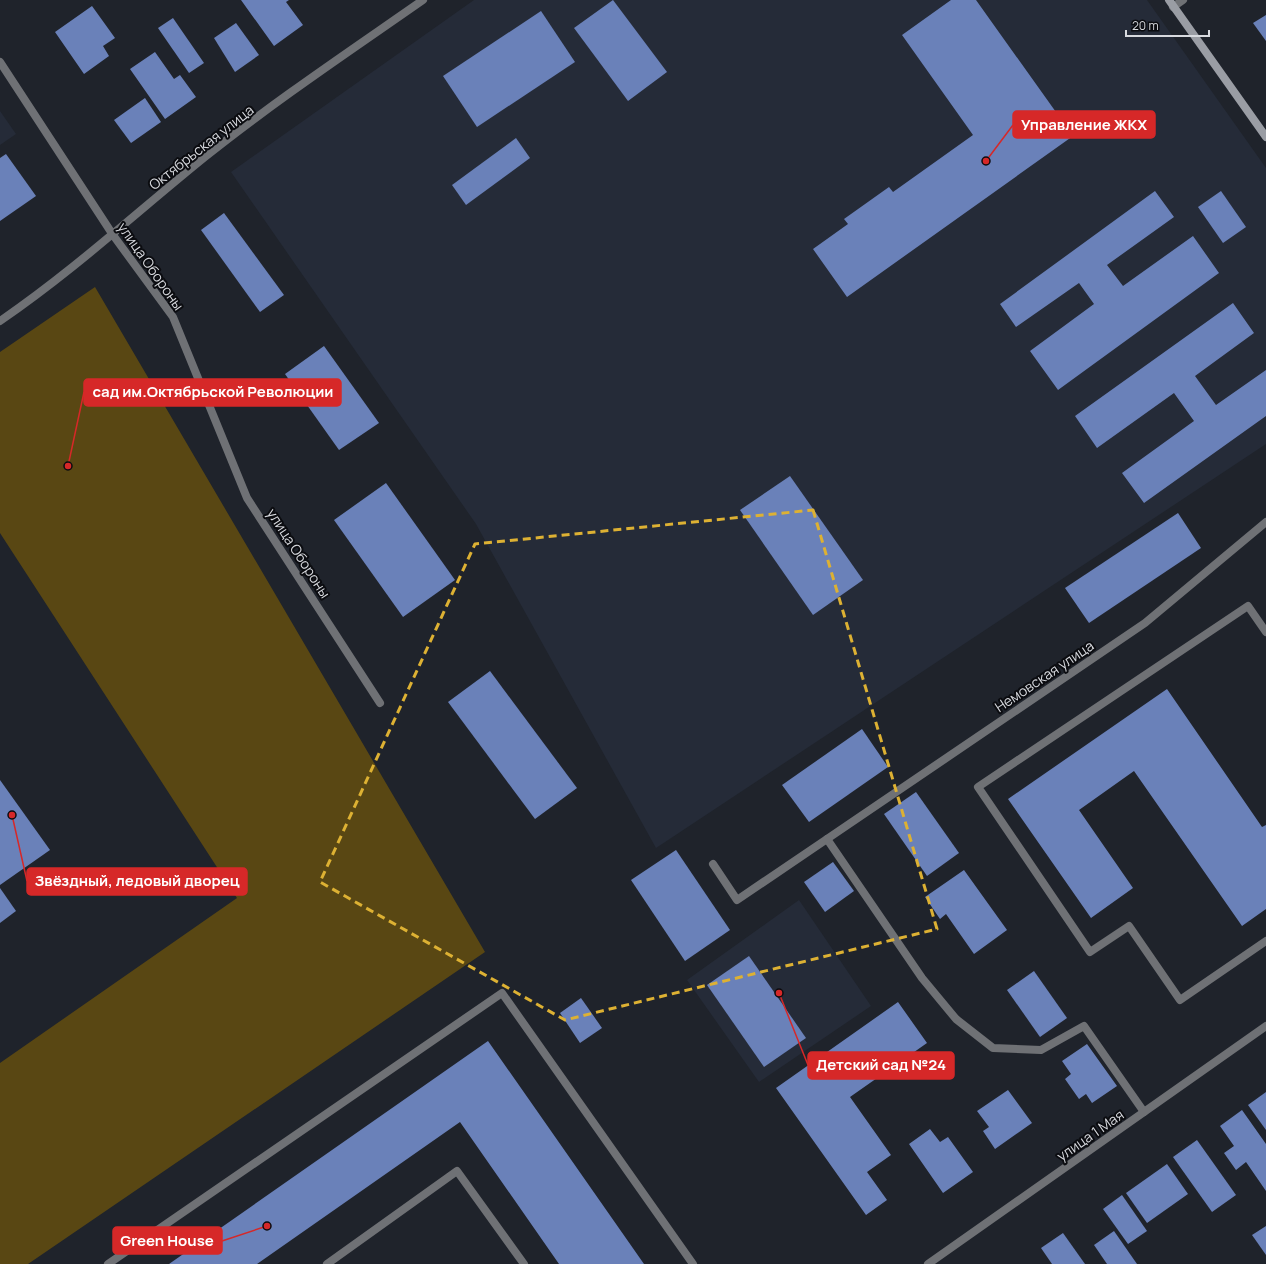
<svg xmlns="http://www.w3.org/2000/svg" width="1266" height="1264" font-family="Manrope,sans-serif">
	<rect width="100%" height="100%" fill="#1f232b"/>
	<g fill="#252b38">
		<path d="M 474,0 L 1147,0 L 1266,168 L 1266,444 L 656,848 L 476,524 L 231,172 Z"/>
		<path d="M 0,111 L 16,134 L 0,145 Z"/>
		<path d="M 799,900 L 871,1006 L 759,1082 L 687,980 Z"/>
	</g>
	<path fill="#594713" d="M 95,287 L 485,952 L 28,1264 L 0,1264 L 0,1063 L 237,898 L 0,533 L 0,352 Z"/>
	<g fill="#6a81b9">
		<path d="M 241,0 L 289,0 L 286,2 L 303,25 L 274,46 Z"/>
		<path d="M 613,0 L 667,72 L 628,101 L 574,28 Z"/>
		<path d="M 951,0 L 976,0 L 1073,136 L 847,297 L 813,249 L 848,224 L 844,219 L 889,187 L 893,192 L 973,135 L 902,35 Z"/>
		<path d="M 92,6 L 115,38 L 103,46 L 109,56 L 84,74 L 55,32 Z"/>
		<path d="M 541,11 L 575,62 L 477,127 L 443,76 Z"/>
		<path d="M 1266,15 L 1266,41 L 1253,23 Z"/>
		<path d="M 173,18 L 204,63 L 189,73 L 158,28 Z"/>
		<path d="M 236,23 L 259,55 L 235,72 L 214,38 Z"/>
		<path d="M 155,52 L 174,79 L 180,75 L 196,97 L 165,119 L 130,69 Z"/>
		<path d="M 145,98 L 161,122 L 131,143 L 114,120 Z"/>
		<path d="M 516,138 L 530,158 L 466,205 L 452,185 Z"/>
		<path d="M 6,154 L 36,196 L 0,221 L 0,158 Z"/>
		<path d="M 1155,191 L 1174,217 L 1107,265 L 1123,286 L 1193,236 L 1219,273 L 1058,390 L 1030,351 L 1094,304 L 1079,283 L 1016,327 L 1000,304 Z"/>
		<path d="M 1221,191 L 1246,227 L 1223,243 L 1198,207 Z"/>
		<path d="M 224,213 L 284,295 L 260,312 L 201,230 Z"/>
		<path d="M 1233,303 L 1254,333 L 1195,376 L 1216,405 L 1266,370 L 1266,416 L 1144,503 L 1122,473 L 1194,421 L 1174,393 L 1097,448 L 1075,416 Z"/>
		<path d="M 324,346 L 379,423 L 339,450 L 285,374 Z"/>
		<path d="M 790,476 L 863,580 L 813,615 L 740,510 Z"/>
		<path d="M 386,483 L 455,580 L 403,617 L 334,520 Z"/>
		<path d="M 1178,513 L 1201,548 L 1089,623 L 1065,588 Z"/>
		<path d="M 490,671 L 577,788 L 535,819 L 448,702 Z"/>
		<path d="M 1167,689 L 1262,827 L 1266,825 L 1266,909 L 1242,926 L 1134,771 L 1079,810 L 1133,888 L 1091,918 L 1008,799 Z"/>
		<path d="M 862,729 L 888,767 L 809,822 L 782,785 Z"/>
		<path d="M 0,780 L 50,850 L 0,885 Z"/>
		<path d="M 916,792 L 959,853 L 927,876 L 884,814 Z"/>
		<path d="M 676,850 L 730,930 L 685,961 L 631,880 Z"/>
		<path d="M 833,862 L 854,891 L 825,912 L 804,882 Z"/>
		<path d="M 964,870 L 1007,930 L 974,954 L 946,914 L 940,919 L 925,897 Z"/>
		<path d="M 0,888 L 16,911 L 0,923 Z"/>
		<path d="M 749,956 L 806,1038 L 764,1067 L 707,985 Z"/>
		<path d="M 1034,971 L 1067,1018 L 1040,1037 L 1007,990 Z"/>
		<path d="M 581,998 L 602,1028 L 580,1043 L 560,1013 Z"/>
		<path d="M 898,1002 L 927,1043 L 850,1097 L 891,1155 L 867,1172 L 887,1200 L 866,1215 L 776,1088 Z"/>
		<path d="M 488,1041 L 644,1264 L 559,1264 L 460,1122 L 257,1264 L 169,1264 Z"/>
		<path d="M 1087,1044 L 1117,1086 L 1092,1103 L 1086,1094 L 1079,1099 L 1065,1079 L 1071,1074 L 1062,1061 Z"/>
		<path d="M 1008,1090 L 1032,1123 L 995,1149 L 983,1131 L 989,1127 L 977,1111 Z"/>
		<path d="M 1266,1092 L 1266,1130 L 1248,1105 Z"/>
		<path d="M 1242,1110 L 1266,1144 L 1266,1191 L 1246,1162 L 1236,1170 L 1224,1153 L 1234,1146 L 1220,1126 Z"/>
		<path d="M 930,1129 L 940,1142 L 948,1137 L 973,1172 L 943,1193 L 909,1144 Z"/>
		<path d="M 1197,1140 L 1236,1195 L 1212,1212 L 1173,1157 Z"/>
		<path d="M 1167,1164 L 1188,1194 L 1147,1223 L 1126,1193 Z"/>
		<path d="M 1122,1195 L 1147,1231 L 1128,1244 L 1103,1209 Z"/>
		<path d="M 1266,1226 L 1266,1255 L 1252,1235 Z"/>
		<path d="M 1114,1231 L 1137,1264 L 1107,1264 L 1094,1245 Z"/>
		<path d="M 1063,1233 L 1085,1264 L 1052,1264 L 1041,1248 Z"/>
	</g>
	<g fill="none" stroke-linecap="round" stroke-linejoin="round">
		<g stroke="#6f7175" stroke-width="8">
			<path d="M 1266,632 L 1248,606 L 978,787 L 1090,952 L 1129,926 L 1180,1000 L 1266,941"/>
			<path d="M 713,864 L 737,900 L 827,839 L 922,978 L 956,1019 L 993,1048 L 1041,1050 L 1084,1026 L 1144,1112"/>
			<path d="M 108,1264 L 502,993 L 693,1264"/>
			<path d="M 327,1264 L 457,1171 L 524,1264"/>
		</g>
		<g stroke="#6f7175" stroke-width="8">
			<path d="M 1173,7 L 1183,0"/>
			<path d="M 0,62 L 113,235 L 173,317 L 247,498 L 380,703"/>
			<path d="M 827,839 L 1145,623 L 1266,522"/>
			<path d="M 928,1264 L 1266,1026"/>
		</g>
		<path stroke="#6f7175" stroke-width="8" d="M 0,321 C 73,271 137,212 205,157 C 275,101 350,51 423,0"/>
		<path stroke="#9a9da4" stroke-width="8" d="M 1169,0 L 1266,137"/>
	</g>
	<path fill="none" stroke="#ddb133" stroke-width="3" stroke-dasharray="8 5" stroke-linejoin="round" d="M 813,510 L 937,929 L 565,1020 L 320,882 L 475,544 Z"/>
	<g text-anchor="middle" dominant-baseline="central" stroke-width="4" stroke-linejoin="round" paint-order="stroke">
		<g font-size="14" fill="#d8dadf" stroke="#0b0c10">
			<text transform="translate(201 147) rotate(-38)">Октябрьская улица</text>
			<text transform="translate(151 266) rotate(55)">улица Обороны</text>
			<text transform="translate(299 553) rotate(57)">улица Обороны</text>
			<text transform="translate(1044 676) rotate(-34)">Немовская улица</text>
			<text transform="translate(1090 1135) rotate(-35)">улица 1 Мая</text>
		</g>
	</g>
	<path fill="none" stroke="#d62828" stroke-width="1.5" d="M986 161L1013 125M68 466L84 392M12 815L27 881M779 993L808 1065M267 1226L222 1241"/>
	<g fill="#d62828" stroke="#0b0c10" stroke-width="1.5">
		<circle cx="986" cy="161" r="4"/>
		<circle cx="68" cy="466" r="4"/>
		<circle cx="12" cy="815" r="4"/>
		<circle cx="779" cy="993" r="4"/>
		<circle cx="267" cy="1226" r="4"/>
	</g>
	<g fill="#d62828" stroke="#d62828" stroke-width="1.5">
		<rect x="1013" y="111" width="142" height="27" rx="4"/>
		<rect x="84" y="379" width="257" height="27" rx="4"/>
		<rect x="27" y="868" width="220" height="27" rx="4"/>
		<rect x="808" y="1052" width="146" height="27" rx="4"/>
		<rect x="113" y="1227" width="109" height="27" rx="4"/>
	</g>
	<g font-size="15" text-anchor="middle" font-weight="bold" fill="#fff">
		<text x="1084" y="130">Управление ЖКХ</text>
		<text x="213" y="397">сад им.Октябрьской Революции</text>
		<text x="137" y="886">Звёздный, ледовый дворец</text>
		<text x="881" y="1070">Детский сад №24</text>
		<text x="167" y="1246">Green House</text>
	</g>
	<path d="M1126 30v6h83v-6" fill="none" stroke="#d8dadf" stroke-width="2"/>
	<text x="1132" y="30" font-size="12" fill="#d8dadf" stroke="#0b0c10" stroke-width="3" paint-order="stroke">20 m</text>
</svg>
